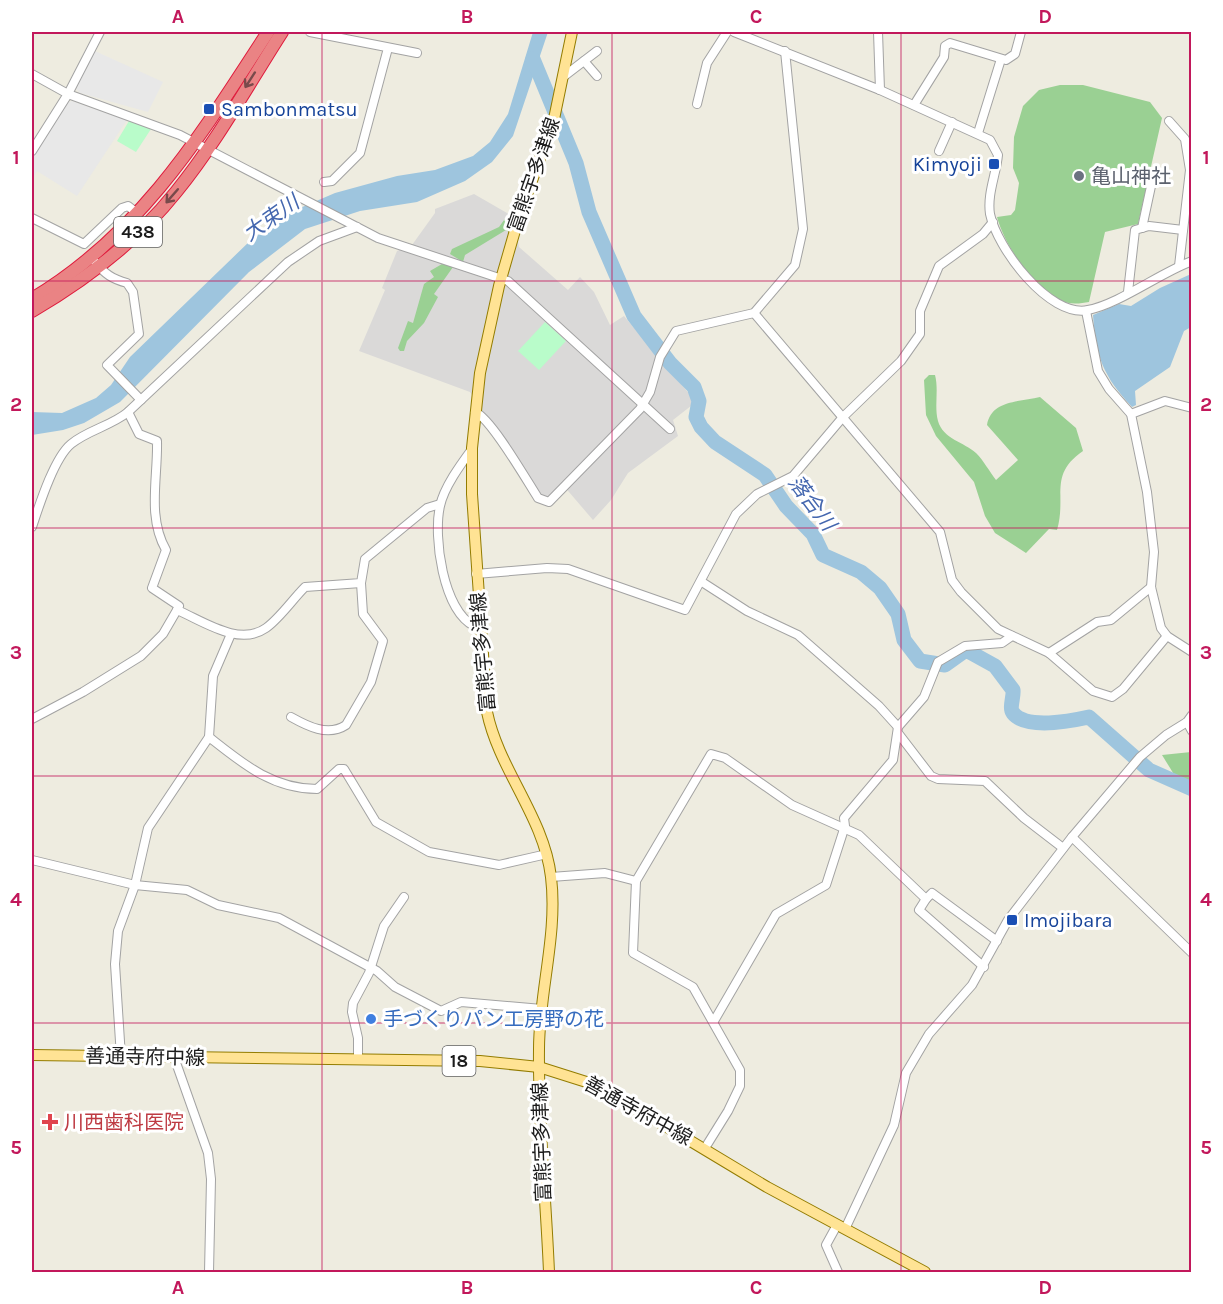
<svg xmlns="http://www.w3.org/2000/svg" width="1223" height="1304" font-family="Karla,'Noto Sans JP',sans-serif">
	<rect width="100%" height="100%" fill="#eeece0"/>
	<path fill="#dad9d8" d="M 474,194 L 514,217 L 519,247 L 568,290 L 580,277 L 594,292 L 610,325 L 624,316 L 696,402 L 673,420 L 678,436 L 628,473 L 611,500 L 593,520 L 563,485 L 548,499 L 539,496 L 470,392 L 359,351 L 385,290 L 382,288 L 397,251 L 412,245 L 435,213 L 435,209 Z"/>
	<g fill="#9ad093">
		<path d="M 1060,85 L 1083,85 L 1150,102 L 1162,118 L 1138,224 L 1105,232 L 1089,302 C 1079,304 1067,305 1058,299 C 1031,284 1005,246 997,217 L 1011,215 L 1015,210 L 1019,183 L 1013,168 L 1014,137 L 1023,106 L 1039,90 Z"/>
		<path d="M 507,216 L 514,220 L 509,232 L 506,230 L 465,255 L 463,262 L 450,254 L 452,249 L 499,227 Z"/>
		<path d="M 442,264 L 453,267 L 434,294 L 438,297 L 424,323 L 407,341 L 404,351 L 400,351 L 398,348 L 408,321 L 413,323 L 424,284 L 434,277 L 430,271 Z"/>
		<path d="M 929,375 L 935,375 C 939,390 934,406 938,421 C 943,439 964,442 976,453 C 984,461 989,471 996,480 L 1018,460 L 987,425 C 991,400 1019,402 1040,397 L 1076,428 L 1083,451 C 1048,475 1067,496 1057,530 L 1049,529 L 1026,553 L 995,533 L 985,516 L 974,482 L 936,436 L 926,415 L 924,380 Z"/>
		<path d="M 1191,752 L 1192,752 L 1191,785 L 1175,776 L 1162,755 Z"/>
	</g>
	<g fill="#b9fcca">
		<path d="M 129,121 L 151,129 L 136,152 L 117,141 Z"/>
		<path d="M 545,322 L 566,341 L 539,370 L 518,351 Z"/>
	</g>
	<g fill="#e8e8e8">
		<path d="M 95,51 L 163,82 L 148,112 L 80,93 L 75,88 Z"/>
		<path d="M 72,101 L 127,120 L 77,196 L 37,171 L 32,180 L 32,159 L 68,102 Z"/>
	</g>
	<g fill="#9ec5de">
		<path d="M 533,32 L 548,32 L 513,136 L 492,162 L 465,181 L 417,202 L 360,211 L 305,229 L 249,272 L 120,402 L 84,423 L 63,430 L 32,435 L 32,412 L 62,413 L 96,398 L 111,385 L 130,357 L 252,239 L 293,211 L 335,193 L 397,176 L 435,170 L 473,156 L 490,142 L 508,114 Z"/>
		<path d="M 1191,274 L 1191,327 L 1184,331 L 1170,367 L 1135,391 L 1136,405 L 1132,407 C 1103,376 1096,357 1093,315 L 1119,304 L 1131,306 L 1160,288 Z"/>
	</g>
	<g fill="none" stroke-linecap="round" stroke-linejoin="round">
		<path stroke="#9ec5de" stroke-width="15" d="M 533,59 L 576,163 L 589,212 L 634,316 L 670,363 L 694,387 L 699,401 L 696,417 L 701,427 L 715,442 L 765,475 L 786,506 L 813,534 L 823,555 L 861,572 L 880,588 L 898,614 L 904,640 L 920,661 L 945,665 L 966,650 L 995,666 L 1013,690 C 1014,696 1009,708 1013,713 C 1026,730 1071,721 1089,717 L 1149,770 L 1192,789"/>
		<defs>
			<g id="minor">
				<path d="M 310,32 L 417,53"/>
				<path d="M 734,32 L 880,90 L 990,140 L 998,155 C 996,175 987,194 990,214 C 997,248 1049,318 1088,310 C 1119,304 1160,273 1192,261"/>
				<path d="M 878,32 L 880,90"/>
				<path d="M 584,61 L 597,76"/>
				<path d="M 32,74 L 68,94 L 180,135 L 378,238 L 508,281 L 670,429"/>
				<path d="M 563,77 L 597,51"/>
				<path d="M 697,104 L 707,63 L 727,32"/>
				<path d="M 914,105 L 944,57 L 945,46 L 950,43 L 1006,60 L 1015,54 L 1021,32"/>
				<path d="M 1169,121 L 1185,139 L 1190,170 L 1179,266"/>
				<path d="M 978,133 L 1001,59"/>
				<path d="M 32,151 L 68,94 L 100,32"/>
				<path d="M 939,151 L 952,122"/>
				<path d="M 324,182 L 332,181 L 360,153 L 388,48"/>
				<path d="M 32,218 L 84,244 L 122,208 L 128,206 L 137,213"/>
				<path d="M 1142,228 L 1153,177"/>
				<path d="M 95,262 C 105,274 112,279 127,283 L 133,292 L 139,334 L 107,365 L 141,400"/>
				<path d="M 1128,292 L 1135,230 L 1149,226 L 1183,230"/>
				<path d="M 1086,311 L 1098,371 L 1109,389 L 1131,414 L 1147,492 L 1154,552 L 1151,587 L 1161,628 L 1167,636 L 1192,652"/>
				<path d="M 754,313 L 940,532 L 952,580 L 961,592 L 998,629 L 1049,653 L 1093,691 L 1112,697 L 1123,689 L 1167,636"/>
				<path d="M 128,412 L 139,434 L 157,441 C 158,478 147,517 166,550 L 152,588 L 179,606 L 177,610 C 203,621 239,647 266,628 C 280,618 292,600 305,587 L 361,583 L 365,559 L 427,508 L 440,504"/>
				<path d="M 475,412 C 491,418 527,481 538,498 L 549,502 L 640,409 L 650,392 L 660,357 L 676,331 L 754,313 L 795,265 L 803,229 L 785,51"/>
				<path d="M 1131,414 L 1165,401 L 1192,408"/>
				<path d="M 472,449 C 461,464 444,487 440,506 C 433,537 443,610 474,626 L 480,623"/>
				<path d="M 32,527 C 39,506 54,458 71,444 C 88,430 111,426 128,412 L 288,262 L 319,241 L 357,227"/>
				<path d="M 476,574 L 547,568 L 568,569 L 685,610 L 736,514 L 757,494 L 793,476 L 843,417 L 901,361 L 920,334 L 920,311 L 939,266 L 983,234 L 993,222"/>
				<path d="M 702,582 L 747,611 L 798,635 L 879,706 L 898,727"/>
				<path d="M 1049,653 L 1097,622 L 1111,620 L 1151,587"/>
				<path d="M 291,717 C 307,726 328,737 346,725 L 371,682 L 383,641 L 363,614 L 361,583"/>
				<path d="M 32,719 L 83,692 L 141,656 L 163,634 L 177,610"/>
				<path d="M 1187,722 L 1192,731"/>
				<path d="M 898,733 L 931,776 L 938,779 L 985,781 L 1024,818 L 1063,848"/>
				<path d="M 209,737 C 242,763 272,789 317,789 L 339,769 L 344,769 L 376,822 L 429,852 L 499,865 L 547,854"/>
				<path d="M 1072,837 L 1192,953"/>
				<path d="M 32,860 L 135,885 L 187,890 L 218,905 L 279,918 L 377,971 L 395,987 L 441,1011 L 461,1002 L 542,1009"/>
				<path d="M 551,877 L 605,873 L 636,881"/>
				<path d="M 926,899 L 932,893 L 997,941"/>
				<path d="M 714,1021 L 776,914 L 826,885 L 845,826 L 844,818 L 893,760 L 898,727 L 924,697 L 938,662 L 965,646 L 1002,643 L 1012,636"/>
				<path d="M 121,1057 L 115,964 L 118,931 L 135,885 L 148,828 L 209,737 L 213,676 L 231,634"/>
				<path d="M 174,1057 L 208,1153 L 211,1179 L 209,1272"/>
				<path d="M 358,1059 L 358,1038 L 352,1012 L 353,1003 L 369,973 L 384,926 L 404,897"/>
				<path d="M 705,1148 L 728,1111 L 740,1086 L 740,1070 L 693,987 L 633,953 L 636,881 L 711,754 L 725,758 L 792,805 L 859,835 L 926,899 L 919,910 L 984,967"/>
				<path d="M 837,1225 L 826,1245 L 838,1272"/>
				<path d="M 845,1229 L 894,1125 L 906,1073 L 929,1034 L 972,985 L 1008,920 L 1072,837 L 1140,757 L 1166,735 L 1187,722 L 1192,715"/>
			</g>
			<g id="major">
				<path d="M 32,1055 L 480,1061 L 539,1067 L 599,1086 L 767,1187 L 925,1272"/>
				<path d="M 549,1272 C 546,1198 538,1124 539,1049 C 539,992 558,934 551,877 C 544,817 499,770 487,712 L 472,494 L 472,448 L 480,373 L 499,286 L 518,220 L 554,119 L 572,32"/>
			</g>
			<g id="highway">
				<path d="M 32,299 C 141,234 201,135 268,32"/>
				<path d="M 32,311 C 85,280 137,241 176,192 C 216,143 248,85 282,32"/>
			</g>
		</defs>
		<use href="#minor" stroke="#a3a3a3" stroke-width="10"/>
		<use href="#major" stroke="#937c00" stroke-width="12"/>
		<use href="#highway" stroke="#df1a3c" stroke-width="14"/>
		<use href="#minor" stroke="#fff" stroke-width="8"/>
		<use href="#major" stroke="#ffe394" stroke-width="10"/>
		<use href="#highway" stroke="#ea8384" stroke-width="12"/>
	</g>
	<defs><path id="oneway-shaft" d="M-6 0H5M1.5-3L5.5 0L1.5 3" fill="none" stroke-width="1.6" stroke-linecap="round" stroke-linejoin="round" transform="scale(1.5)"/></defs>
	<g stroke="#794a4b">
		<use href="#oneway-shaft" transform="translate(250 80) rotate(123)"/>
		<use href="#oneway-shaft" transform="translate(172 196) rotate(131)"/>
	</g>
	<path fill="none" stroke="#c2185b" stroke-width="1.5" stroke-opacity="0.55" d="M 322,32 L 322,1272M 612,32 L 612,1272M 901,32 L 901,1272M 32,281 L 1192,281M 32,528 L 1192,528M 32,776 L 1192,776M 32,1023 L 1192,1023"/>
	<g fill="#1a4fb4" stroke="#fff" stroke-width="2">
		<rect x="203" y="103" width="12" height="12" rx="3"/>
		<rect x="988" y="158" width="12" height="12" rx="3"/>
		<rect x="1006" y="914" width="12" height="12" rx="3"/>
	</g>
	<circle fill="#6b7280" stroke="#fff" stroke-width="2" cx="1079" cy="176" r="6"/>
	<circle fill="#3f7fe0" stroke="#fff" stroke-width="2" cx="371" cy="1019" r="6"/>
	<path fill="#e0444e" stroke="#fff" stroke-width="2" d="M47 1113h6v6h6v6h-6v6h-6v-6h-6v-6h6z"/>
	<g text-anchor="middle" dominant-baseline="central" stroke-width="6" stroke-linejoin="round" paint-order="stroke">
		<g fill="#fff" stroke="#606060" stroke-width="1.5">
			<rect x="114" y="217" width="48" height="30" rx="4.5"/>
			<rect x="442.5" y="1046" width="33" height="30" rx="4.5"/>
		</g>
		<g font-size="18" font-weight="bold" fill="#1c1c1c">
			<text x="138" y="232">438</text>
			<text x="459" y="1061">18</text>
		</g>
		<g font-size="20" fill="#164399" stroke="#fff" text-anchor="start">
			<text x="221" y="109">Sambonmatsu</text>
			<text x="982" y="164" text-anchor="end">Kimyoji</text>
			<text x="1024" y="920">Imojibara</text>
		</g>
		<g font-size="20" fill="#1c1c1c" stroke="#fff">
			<text transform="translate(534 175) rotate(-71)">富熊宇多津線</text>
			<text transform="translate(483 652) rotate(-95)">富熊宇多津線</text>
			<text transform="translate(145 1057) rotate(1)">善通寺府中線</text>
			<text transform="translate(638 1111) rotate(29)">善通寺府中線</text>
			<text transform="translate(542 1142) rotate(-92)">富熊宇多津線</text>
		</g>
		<g font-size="20" fill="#5b616d" stroke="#fff" text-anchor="start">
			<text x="1091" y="176">亀山神社</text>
		</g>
		<g font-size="20" fill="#366cbe" stroke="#fff" text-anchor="start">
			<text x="383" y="1019">手づくりパン工房野の花</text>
		</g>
		<g font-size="20" fill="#be3a42" stroke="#fff" text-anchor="start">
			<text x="64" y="1122">川西歯科医院</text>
		</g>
		<g font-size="21" font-style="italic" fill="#4467af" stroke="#fff">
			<text transform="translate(271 218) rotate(-35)">大束川</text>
			<text transform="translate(812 503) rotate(53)">落合川</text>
		</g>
	</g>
	<rect width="1223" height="1304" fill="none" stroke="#ffffff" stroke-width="66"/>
	<rect x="33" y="33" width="1157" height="1238" fill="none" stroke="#c2185b" stroke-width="2"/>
	<g font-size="20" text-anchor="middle" font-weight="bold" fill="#c2185b">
		<text x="178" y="23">A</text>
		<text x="467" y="23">B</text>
		<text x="756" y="23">C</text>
		<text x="1045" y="23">D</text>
		<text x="16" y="164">1</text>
		<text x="1206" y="164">1</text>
		<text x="16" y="411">2</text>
		<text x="1206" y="411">2</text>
		<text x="16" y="659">3</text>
		<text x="1206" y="659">3</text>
		<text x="16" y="906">4</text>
		<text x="1206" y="906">4</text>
		<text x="16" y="1154">5</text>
		<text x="1206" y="1154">5</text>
		<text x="178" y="1294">A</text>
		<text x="467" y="1294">B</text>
		<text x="756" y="1294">C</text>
		<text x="1045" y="1294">D</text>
	</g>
</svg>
